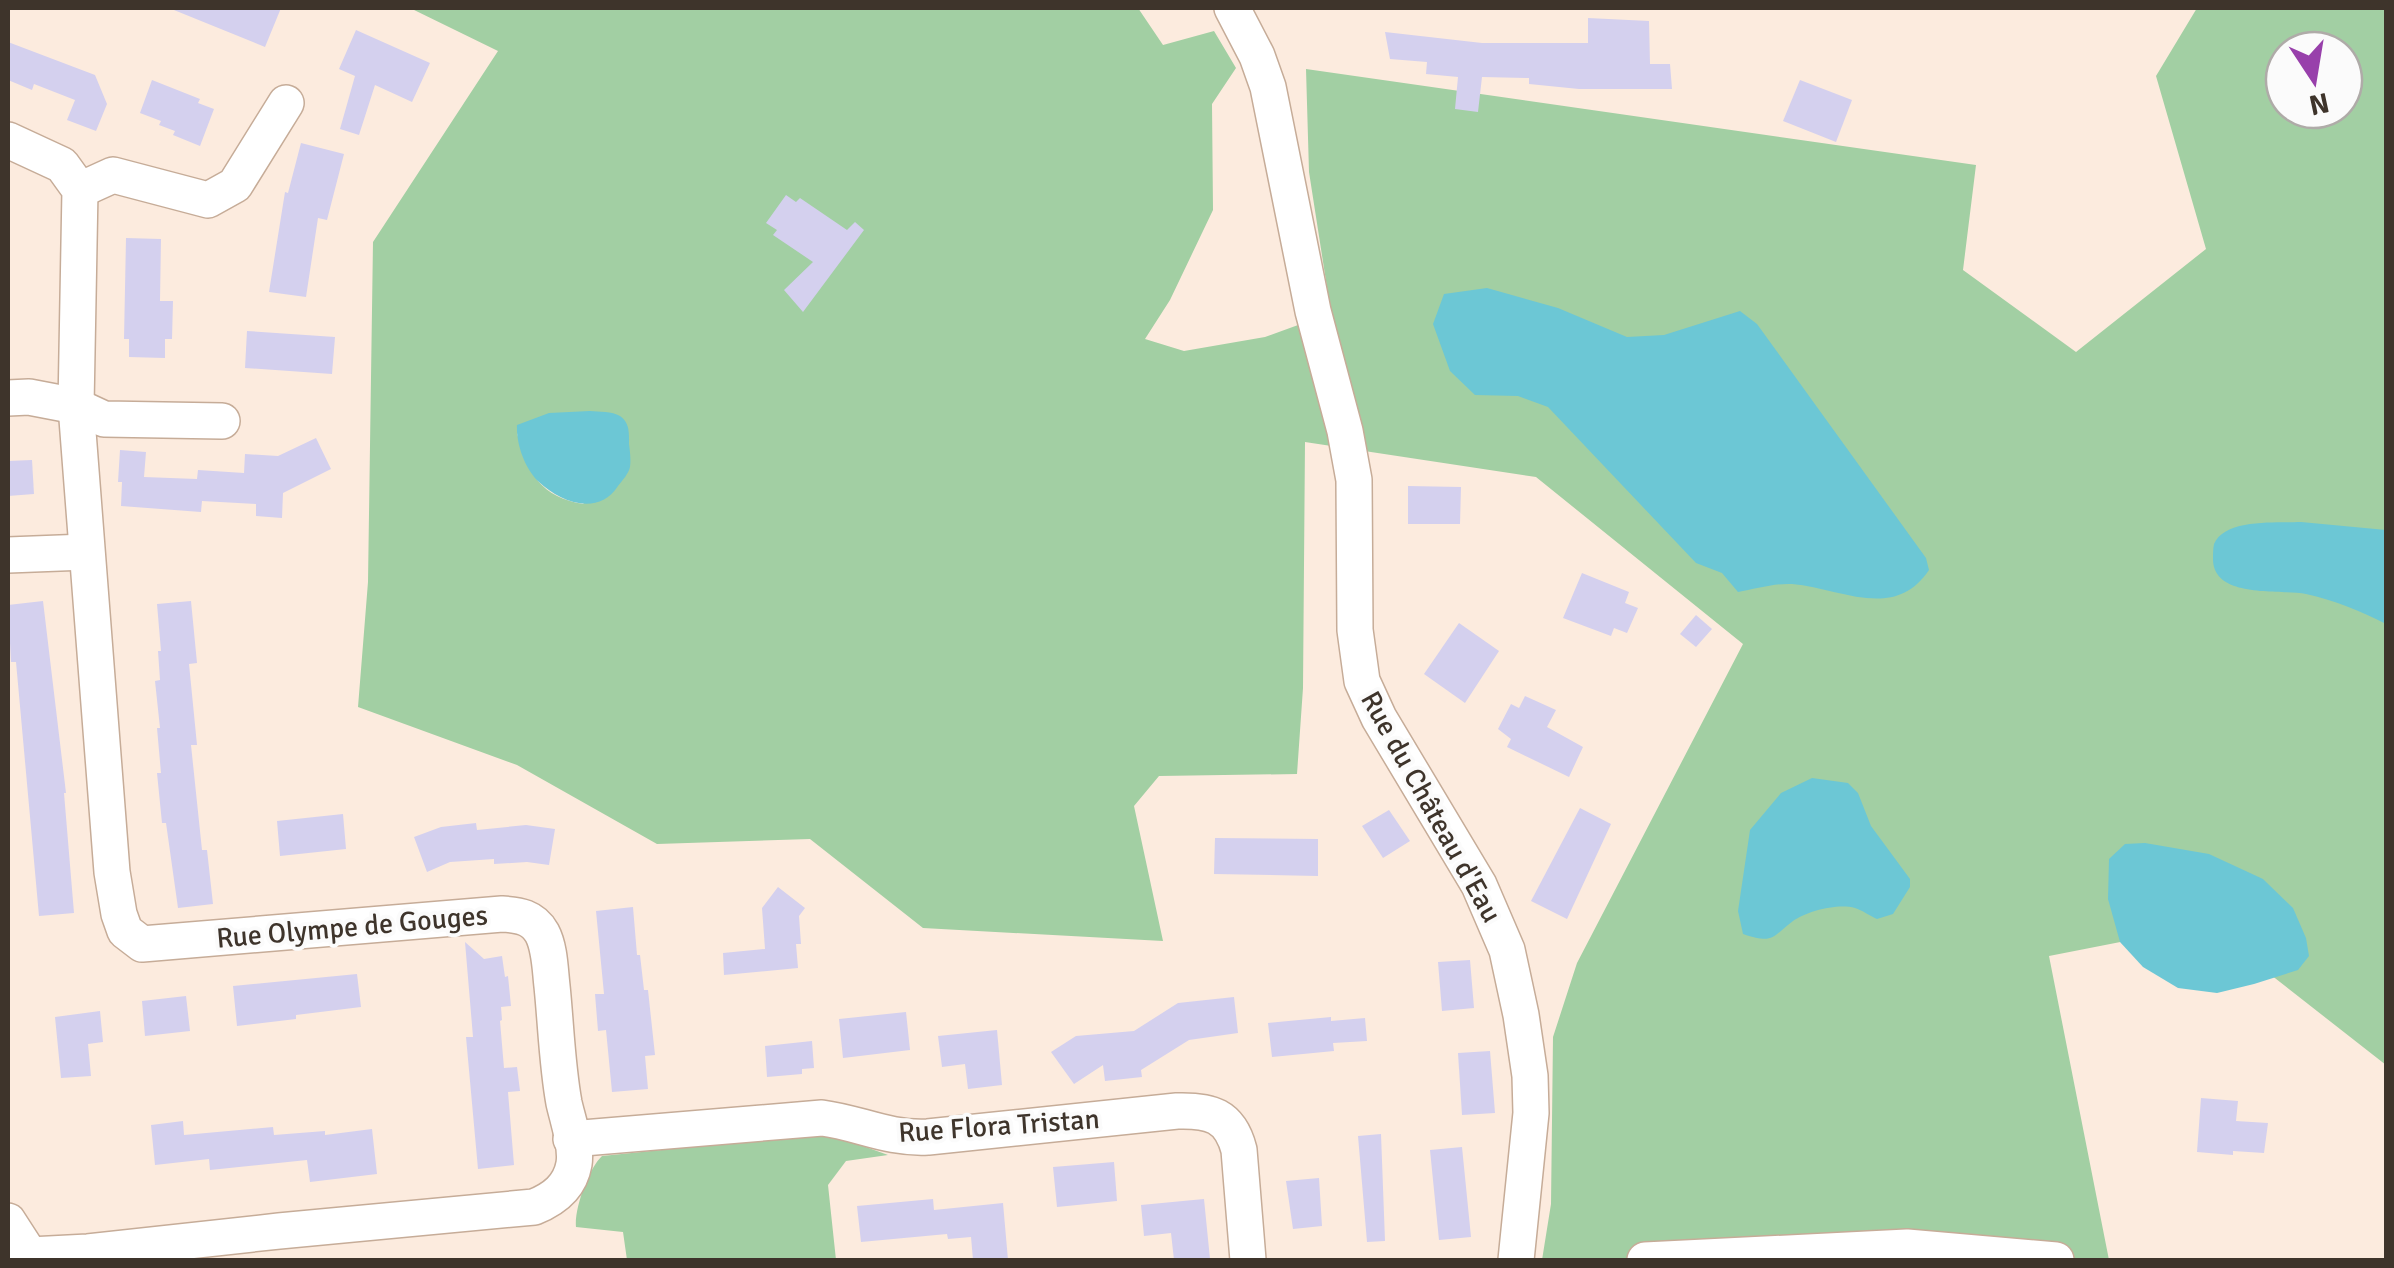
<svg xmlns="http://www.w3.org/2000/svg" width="2394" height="1268" font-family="Signika,sans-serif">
	<rect width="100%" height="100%" fill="#fcebde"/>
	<g fill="#a2cfa3" fill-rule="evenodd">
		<path d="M 410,8 L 1138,8 L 1163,45 L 1214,31 L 1236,68 L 1212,104 L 1213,210 L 1170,300 L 1145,339 L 1184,351 L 1265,337 L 1331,313 L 1309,172 L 1306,69 L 1976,165 L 1963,270 L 2076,352 L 2206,249 L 2156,76 L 2197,8 L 2386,8 L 2386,1065 L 2207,925 L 2049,956 L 2109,1260 L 1542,1260 L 1551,1204 L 1553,1037 L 1577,963 L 1743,644 L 1536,477 L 1305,442 L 1303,688 L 1297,774 L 1159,776 L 1134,806 L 1163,941 L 923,928 L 810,839 L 657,844 L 517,765 L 358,707 L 368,582 L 373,242 L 498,51 ZM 2284,50 L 2344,50 L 2344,110 L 2284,110 ZM 517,433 L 584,504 C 541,498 527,472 517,433 Z"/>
		<path d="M 827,1133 L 888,1155 L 846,1161 L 828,1185 L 836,1260 L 627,1260 L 623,1232 L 576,1227 C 574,1209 589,1168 602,1156 Z"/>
	</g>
	<g fill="#6cc7d5">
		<path d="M 1487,288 L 1558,308 L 1627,337 L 1664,335 L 1740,311 L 1757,324 L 1926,558 L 1929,570 C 1894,622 1841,588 1792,584 C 1775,583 1755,589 1738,592 L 1722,573 L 1696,563 L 1548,407 L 1518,396 L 1475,395 L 1450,371 L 1433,324 L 1444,294 Z"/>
		<path d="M 590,411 C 599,412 612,411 620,416 C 630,423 629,433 629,444 C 630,451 631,460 630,467 C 629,473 622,481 618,486 C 598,517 560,502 539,482 C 525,469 516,444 517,425 L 549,413 Z"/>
		<path d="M 2301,522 L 2386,530 L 2386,624 C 2361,611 2334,600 2306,594 C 2280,589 2213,599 2213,559 C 2213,555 2213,548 2214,544 C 2225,518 2277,523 2301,522 Z"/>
		<path d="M 1812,778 L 1848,783 L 1858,793 L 1871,826 L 1910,879 L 1910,887 L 1893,914 L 1877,919 C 1870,916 1862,910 1855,908 C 1838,903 1807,911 1793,921 C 1771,938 1774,944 1743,934 L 1738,911 L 1750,830 L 1781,793 Z"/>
		<path d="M 2145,843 L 2209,854 L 2263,879 L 2293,908 L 2306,938 L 2309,956 L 2298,970 L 2254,984 L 2217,993 L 2178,988 L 2143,967 L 2120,942 L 2108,899 L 2109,859 L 2125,844 Z"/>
	</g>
	<g fill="#d4d0ee">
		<path d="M 169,8 L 281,8 L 265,47 Z"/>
		<path d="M 1588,18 L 1649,21 L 1650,64 L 1670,64 L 1672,89 L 1579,89 L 1529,84 L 1529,78 L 1482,77 L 1478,112 L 1455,109 L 1458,77 L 1426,74 L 1427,62 L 1390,59 L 1385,32 L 1482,43 L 1588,43 Z"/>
		<path d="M 356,30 L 430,63 L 412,102 L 375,85 L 359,135 L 340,129 L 355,76 L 339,69 Z"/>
		<path d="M 8,42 L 95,75 L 107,104 L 96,131 L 67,120 L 75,100 L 34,84 L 32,90 L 8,80 Z"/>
		<path d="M 152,80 L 200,99 L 198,103 L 214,109 L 200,146 L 173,135 L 175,131 L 159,125 L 161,121 L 140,113 Z"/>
		<path d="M 1800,80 L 1852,100 L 1836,142 L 1783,121 Z"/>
		<path d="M 301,143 L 344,154 L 327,220 L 318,218 L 306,297 L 269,292 L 285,192 L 288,193 Z"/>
		<path d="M 786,195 L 796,202 L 800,198 L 847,230 L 855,222 L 864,230 L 803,312 L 784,290 L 813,262 L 773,235 L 777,230 L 766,223 Z"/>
		<path d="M 126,238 L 161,239 L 160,301 L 173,301 L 172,339 L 165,339 L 165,358 L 129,357 L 129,339 L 124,339 Z"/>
		<path d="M 247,331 L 335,337 L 332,374 L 245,368 Z"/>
		<path d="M 316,438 L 331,469 L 283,493 L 282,518 L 256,516 L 256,504 L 202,501 L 201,512 L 121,506 L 122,482 L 118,482 L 120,450 L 146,452 L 144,477 L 197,479 L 198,470 L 244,473 L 245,454 L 278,456 Z"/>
		<path d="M 32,460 L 34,494 L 8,496 L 8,461 Z"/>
		<path d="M 1408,486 L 1461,487 L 1460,524 L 1408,524 Z"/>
		<path d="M 1582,573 L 1629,592 L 1625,603 L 1638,608 L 1627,633 L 1614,628 L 1611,636 L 1563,618 Z"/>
		<path d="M 43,601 L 66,793 L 64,793 L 74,913 L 39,916 L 16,662 L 11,662 L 8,605 Z"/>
		<path d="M 191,601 L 197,663 L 189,664 L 197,745 L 191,745 L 202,850 L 207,850 L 213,904 L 178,908 L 166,823 L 162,823 L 157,773 L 161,773 L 157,728 L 160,728 L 155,681 L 160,680 L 158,651 L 161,651 L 157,604 Z"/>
		<path d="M 1696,615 L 1712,629 L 1696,647 L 1680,634 Z"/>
		<path d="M 1459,623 L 1499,651 L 1465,703 L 1424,674 Z"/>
		<path d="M 1525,696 L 1556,710 L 1547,727 L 1583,747 L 1569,777 L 1507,747 L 1511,739 L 1498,729 L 1511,704 L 1519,708 Z"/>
		<path d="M 1580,808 L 1611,824 L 1567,919 L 1531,901 Z"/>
		<path d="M 1389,810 L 1410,841 L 1383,858 L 1362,826 Z"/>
		<path d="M 343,814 L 346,849 L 280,856 L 277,821 Z"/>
		<path d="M 476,823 L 477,830 L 526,825 L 555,829 L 549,865 L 527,862 L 494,864 L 494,859 L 450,862 L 427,872 L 414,837 L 441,827 Z"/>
		<path d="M 1215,838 L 1318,839 L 1318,876 L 1214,874 Z"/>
		<path d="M 778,887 L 805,908 L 799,916 L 801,944 L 796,944 L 798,968 L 724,975 L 723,953 L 765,949 L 762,908 Z"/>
		<path d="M 633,907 L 637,955 L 640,955 L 644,990 L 648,990 L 655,1055 L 645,1056 L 648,1089 L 612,1092 L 606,1030 L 598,1031 L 595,994 L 604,994 L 596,911 Z"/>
		<path d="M 465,942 L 484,959 L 502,956 L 505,977 L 508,976 L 511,1006 L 501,1007 L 502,1020 L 500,1021 L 504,1068 L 517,1067 L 520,1091 L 508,1092 L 514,1165 L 478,1169 L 466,1037 L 473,1037 Z"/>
		<path d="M 1470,960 L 1474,1008 L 1442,1011 L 1438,962 Z"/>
		<path d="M 357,974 L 361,1007 L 296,1015 L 296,1019 L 237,1026 L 233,986 Z"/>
		<path d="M 186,996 L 190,1031 L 145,1036 L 142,1001 Z"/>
		<path d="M 1234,997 L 1238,1033 L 1189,1040 L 1141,1070 L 1142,1077 L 1105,1081 L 1103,1065 L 1074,1084 L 1051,1052 L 1076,1036 L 1134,1031 L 1178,1003 Z"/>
		<path d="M 100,1011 L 103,1042 L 88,1044 L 91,1076 L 61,1078 L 55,1017 Z"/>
		<path d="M 906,1012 L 910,1050 L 843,1058 L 839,1019 Z"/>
		<path d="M 1331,1017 L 1331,1021 L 1365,1018 L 1367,1041 L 1333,1043 L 1334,1051 L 1272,1057 L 1268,1023 Z"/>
		<path d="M 997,1030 L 1002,1085 L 968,1089 L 965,1064 L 942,1067 L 938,1036 Z"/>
		<path d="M 812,1041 L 814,1068 L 802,1069 L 802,1074 L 767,1077 L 765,1046 Z"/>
		<path d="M 1490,1051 L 1495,1113 L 1462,1115 L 1458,1053 Z"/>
		<path d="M 2201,1098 L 2238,1101 L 2236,1121 L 2268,1123 L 2264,1153 L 2233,1151 L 2233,1155 L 2197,1152 Z"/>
		<path d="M 183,1121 L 184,1135 L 273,1127 L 274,1135 L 325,1131 L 325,1135 L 372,1129 L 377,1174 L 310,1182 L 307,1160 L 210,1170 L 209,1159 L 155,1165 L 151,1125 Z"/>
		<path d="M 1381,1134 L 1385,1241 L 1367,1242 L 1358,1136 Z"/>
		<path d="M 1462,1147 L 1471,1237 L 1439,1240 L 1430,1150 Z"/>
		<path d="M 1114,1162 L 1117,1201 L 1057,1207 L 1053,1167 Z"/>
		<path d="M 1319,1178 L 1322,1226 L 1293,1229 L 1286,1181 Z"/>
		<path d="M 933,1199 L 934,1210 L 1003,1203 L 1008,1260 L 973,1260 L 971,1237 L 948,1239 L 947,1234 L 861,1242 L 857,1206 Z"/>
		<path d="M 1204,1199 L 1210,1259 L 1174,1260 L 1171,1233 L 1144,1236 L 1141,1205 Z"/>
	</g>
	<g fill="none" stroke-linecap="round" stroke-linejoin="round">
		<defs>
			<g id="minor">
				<path d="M 1232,8 L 1257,56 L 1268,87 L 1313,311 L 1345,431 L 1354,480 L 1355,630 L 1362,681 L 1379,718 L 1479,885 L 1507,950 L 1521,1015 L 1530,1076 L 1531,1113 L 1516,1260"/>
				<path d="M 8,140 L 62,165 L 80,190 L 76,406 L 112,872 L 119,914 L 125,931 L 142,944 L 502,914 C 519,915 533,917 542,933 C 550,948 550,969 552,986 C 556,1025 557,1065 564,1103 C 568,1121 577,1145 574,1164 C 570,1187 554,1199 534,1207 L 279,1231 L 88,1252 L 30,1255"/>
				<path d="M 80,190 L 113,175 L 208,200 L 235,185 L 286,103"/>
				<path d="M 8,398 L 29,397 L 76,406 L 104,419 L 222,421"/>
				<path d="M 8,555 L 86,552"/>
				<path d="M 571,1139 L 822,1118 C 860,1123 887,1139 928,1137 L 1177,1111 C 1210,1110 1230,1115 1239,1150 L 1248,1260"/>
				<path d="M 8,1221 L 30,1255 L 26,1260"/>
				<path d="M 1645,1260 L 1907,1247 L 2056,1260"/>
			</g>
		</defs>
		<use href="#minor" stroke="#c6ac98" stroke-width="38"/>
		<use href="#minor" stroke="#fff" stroke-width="35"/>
	</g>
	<g text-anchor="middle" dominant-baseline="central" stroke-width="8" stroke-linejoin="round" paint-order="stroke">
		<g font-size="28" fill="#3e342b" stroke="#fbfbfb">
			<text transform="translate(1431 807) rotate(61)">Rue du Château d'Eau</text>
			<text transform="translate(352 927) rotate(-5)">Rue Olympe de Gouges</text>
			<text transform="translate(999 1126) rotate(-4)">Rue Flora Tristan</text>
		</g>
	</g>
	<rect width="2394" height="1268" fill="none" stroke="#3e342b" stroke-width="20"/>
	<g transform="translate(2314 80) rotate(168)"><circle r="48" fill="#fbfbfb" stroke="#afaba8" stroke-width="2.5"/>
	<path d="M0-8L18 38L0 25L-18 38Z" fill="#9840ab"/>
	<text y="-15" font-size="28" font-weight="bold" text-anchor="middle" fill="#3e342b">N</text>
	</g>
</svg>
